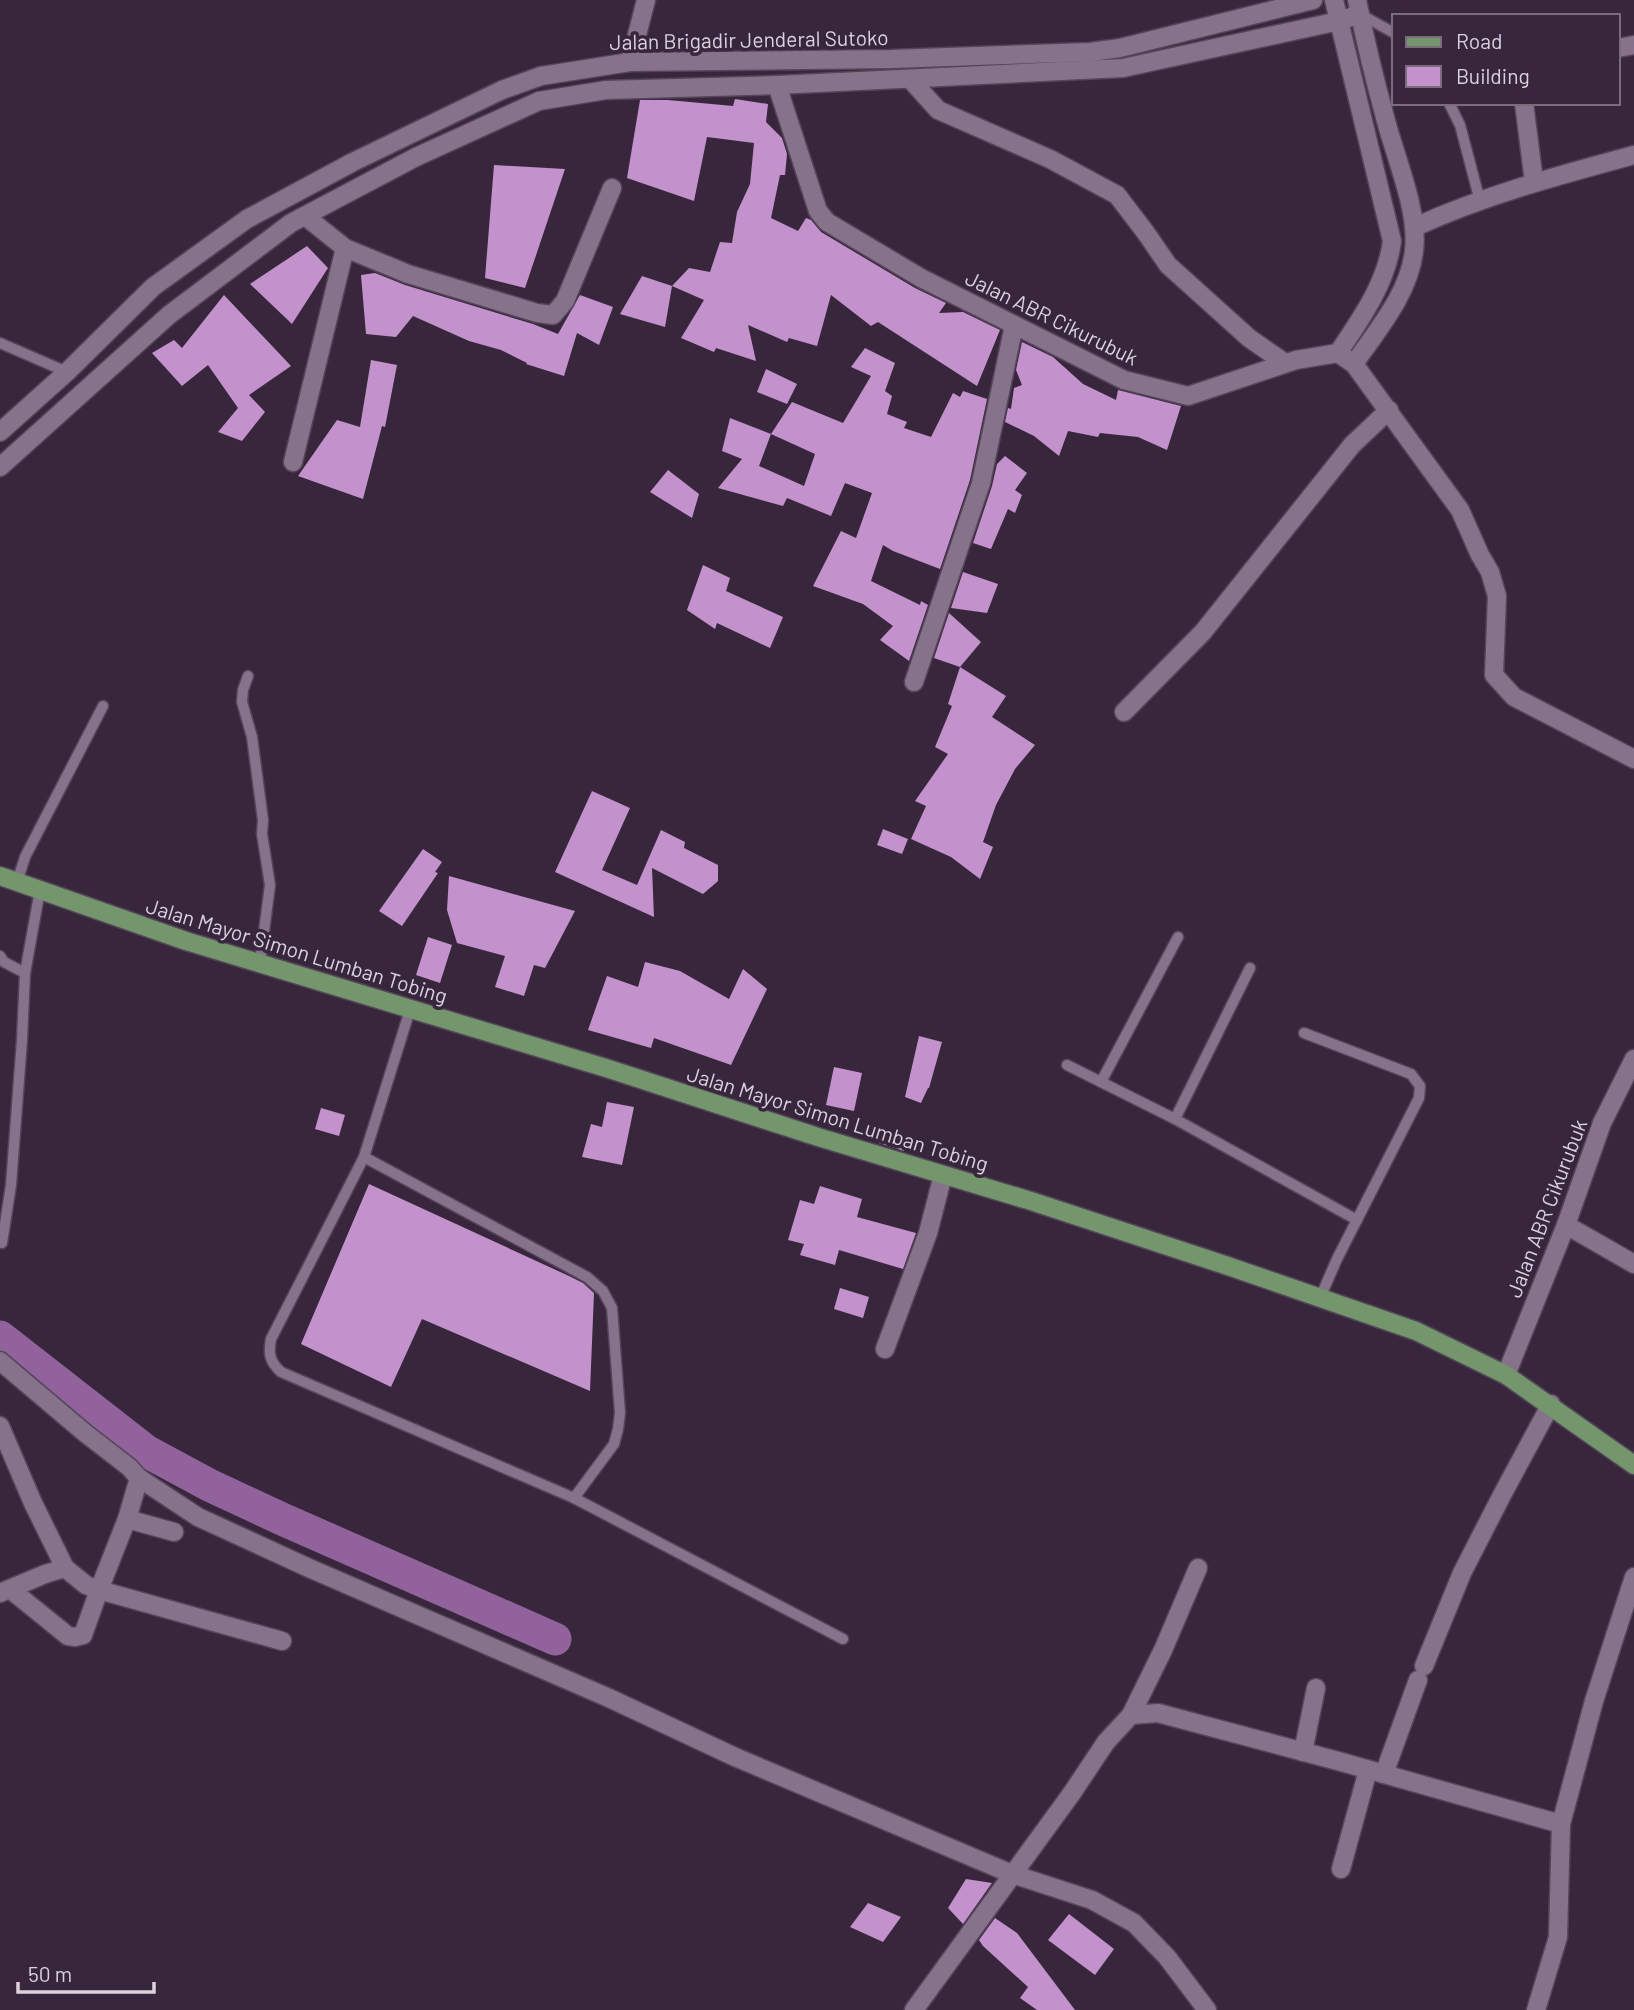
<svg xmlns="http://www.w3.org/2000/svg" width="1634" height="2010" font-family="Barlow,sans-serif">
	<rect width="100%" height="100%" fill="#38273c"/>
	<g fill="none" stroke-linecap="round" stroke-linejoin="round">
		<path stroke="#91629b" stroke-width="33" d="M 0,1337 L 146,1451 L 209,1485 L 282,1519 L 555,1639"/>
	</g>
	<g fill="#c392cd" fill-rule="evenodd">
		<path d="M 735,99 L 768,104 L 766,122 L 782,138 L 787,154 L 785,175 L 780,175 L 771,218 L 798,231 L 806,218 L 811,220 L 821,232 L 915,288 L 946,303 L 939,313 L 963,312 L 1000,330 L 977,386 L 878,322 L 871,326 L 831,295 L 817,346 L 789,338 L 787,342 L 748,325 L 756,361 L 716,348 L 714,352 L 681,338 L 704,300 L 672,286 L 689,268 L 710,272 L 720,242 L 732,243 L 737,212 L 750,184 L 754,143 L 707,137 L 694,201 L 627,178 L 640,100 L 668,100 L 733,106 Z"/>
		<path d="M 494,165 L 565,169 L 525,288 L 485,278 Z"/>
		<path d="M 307,246 L 328,268 L 292,324 L 250,284 Z"/>
		<path d="M 375,273 L 405,285 L 533,324 L 558,334 L 580,295 L 613,307 L 599,345 L 577,333 L 564,376 L 526,364 L 527,363 L 501,350 L 469,341 L 413,316 L 396,337 L 366,334 L 361,275 Z"/>
		<path d="M 642,276 L 672,286 L 665,327 L 620,314 Z"/>
		<path d="M 224,295 L 291,366 L 249,395 L 265,412 L 242,441 L 218,432 L 238,408 L 208,365 L 182,386 L 152,353 L 174,340 L 182,348 Z"/>
		<path d="M 1022,342 L 1053,357 L 1083,384 L 1116,400 L 1118,390 L 1181,406 L 1167,450 L 1138,437 L 1100,433 L 1098,437 L 1068,431 L 1059,456 L 1034,436 L 1005,422 L 1008,408 L 1011,409 L 1014,388 L 1022,385 L 1016,370 Z"/>
		<path d="M 865,348 L 895,363 L 885,391 L 892,396 L 887,414 L 907,422 L 904,428 L 931,437 L 953,393 L 960,397 L 963,391 L 987,399 L 970,480 L 940,569 L 893,551 L 883,545 L 871,581 L 920,605 L 921,601 L 928,605 L 909,661 L 880,640 L 893,626 L 863,604 L 813,586 L 841,531 L 856,538 L 872,493 L 845,483 L 831,516 L 787,498 L 783,506 L 718,488 L 742,459 L 722,451 L 730,418 L 771,434 L 792,402 L 843,423 L 871,376 L 851,367 ZM 771,434 L 815,454 L 804,486 L 759,466 Z"/>
		<path d="M 371,360 L 397,365 L 385,427 L 382,426 L 363,499 L 298,476 L 337,420 L 360,427 Z"/>
		<path d="M 766,369 L 797,384 L 787,404 L 757,392 Z"/>
		<path d="M 1005,456 L 1027,473 L 1015,490 L 1022,495 L 1015,513 L 1008,509 L 991,549 L 973,543 L 992,486 L 997,464 Z"/>
		<path d="M 668,470 L 699,494 L 692,518 L 650,492 Z"/>
		<path d="M 703,565 L 730,578 L 726,591 L 783,617 L 770,648 L 717,623 L 715,629 L 687,610 Z"/>
		<path d="M 963,572 L 998,584 L 987,613 L 951,608 Z"/>
		<path d="M 949,613 L 981,642 L 960,667 L 934,658 Z"/>
		<path d="M 960,667 L 1006,696 L 992,717 L 1035,745 L 1015,769 L 996,805 L 983,842 L 993,847 L 980,879 L 951,857 L 911,839 L 926,806 L 915,801 L 948,754 L 935,747 L 952,706 L 948,704 Z"/>
		<path d="M 592,791 L 630,808 L 602,870 L 637,885 L 661,830 L 685,842 L 684,848 L 718,865 L 718,881 L 703,894 L 652,868 L 654,917 L 555,872 Z"/>
		<path d="M 883,829 L 908,839 L 902,854 L 877,845 Z"/>
		<path d="M 423,849 L 442,862 L 435,872 L 438,873 L 402,926 L 379,911 Z"/>
		<path d="M 449,876 L 575,911 L 545,968 L 534,965 L 524,996 L 495,987 L 505,956 L 457,943 L 447,910 Z"/>
		<path d="M 428,937 L 452,945 L 440,983 L 416,975 Z"/>
		<path d="M 645,962 L 680,971 L 729,999 L 743,969 L 767,989 L 731,1065 L 654,1038 L 651,1048 L 588,1030 L 607,976 L 638,987 Z"/>
		<path d="M 919,1036 L 942,1042 L 929,1088 L 928,1088 L 921,1103 L 905,1097 Z"/>
		<path d="M 834,1067 L 862,1073 L 854,1111 L 826,1105 Z"/>
		<path d="M 607,1102 L 634,1107 L 622,1165 L 582,1157 L 591,1124 L 602,1127 Z"/>
		<path d="M 321,1108 L 345,1115 L 339,1136 L 315,1129 Z"/>
		<path d="M 881,1137 L 906,1145 L 904,1151 L 879,1143 Z"/>
		<path d="M 369,1184 L 569,1276 L 583,1283 L 594,1293 L 590,1391 L 422,1319 L 391,1387 L 301,1344 Z"/>
		<path d="M 820,1186 L 862,1199 L 857,1217 L 916,1233 L 903,1269 L 839,1250 L 835,1265 L 800,1255 L 804,1244 L 788,1240 L 800,1200 L 814,1204 Z"/>
		<path d="M 840,1288 L 869,1297 L 863,1318 L 834,1309 Z"/>
		<path d="M 966,1879 L 992,1883 L 963,1924 L 948,1908 Z"/>
		<path d="M 868,1903 L 901,1917 L 883,1942 L 850,1927 Z"/>
		<path d="M 1069,1914 L 1114,1949 L 1095,1975 L 1048,1940 Z"/>
		<path d="M 995,1918 L 1017,1933 L 1075,2010 L 1037,2010 L 1020,1998 L 1028,1987 L 983,1946 L 979,1940 Z"/>
	</g>
	<g fill="none" stroke-linecap="round" stroke-linejoin="round">
		<defs>
			<g id="lane">
				<path d="M 1360,14 L 1394,33"/>
				<path d="M 1449,103 L 1460,125 L 1480,201"/>
				<path d="M 0,343 L 67,372"/>
				<path d="M 248,676 L 243,690 L 242,702 L 252,737 L 263,820 L 262,834 L 270,885 L 260,962"/>
				<path d="M 17,882 L 25,857 L 103,706"/>
				<path d="M 0,956 L 4,962 L 25,973"/>
				<path d="M 410,1010 L 364,1157 L 271,1339 C 268,1354 270,1362 281,1372 L 574,1498 L 843,1639"/>
				<path d="M 1304,1033 L 1411,1074 L 1420,1086 L 1419,1098 L 1337,1259 L 1320,1298"/>
				<path d="M 1067,1065 L 1175,1119 L 1357,1220"/>
				<path d="M 1101,1082 L 1178,937"/>
				<path d="M 1175,1119 L 1250,968"/>
				<path d="M 364,1157 L 587,1277 L 603,1291 L 612,1308 L 620,1413 L 618,1429 L 614,1444 L 574,1498"/>
				<path d="M 2,1243 L 11,1185 L 22,1040 L 25,973 L 40,890"/>
			</g>
			<g id="street">
				<path d="M 1618,48 L 1634,45"/>
				<path d="M 630,62 L 646,0"/>
				<path d="M 910,79 L 938,110 L 1050,159 L 1117,195 L 1146,233 L 1168,265 L 1249,338 L 1285,363"/>
				<path d="M 1524,103 L 1534,182"/>
				<path d="M 305,216 L 345,248 L 408,274 L 537,313 L 553,315 L 565,301 L 612,188"/>
				<path d="M 293,462 L 345,248"/>
				<path d="M 914,682 L 981,483 L 1014,325"/>
				<path d="M 1124,712 L 1203,632 L 1352,445 L 1389,410"/>
				<path d="M 1566,1225 L 1634,1264"/>
				<path d="M 885,1349 L 928,1233 L 943,1175"/>
				<path d="M 0,1361 L 85,1433 L 129,1467 L 139,1478 L 127,1519 L 99,1590 L 282,1641"/>
				<path d="M 0,1426 L 33,1503 L 65,1568"/>
				<path d="M 139,1478 L 198,1517 L 309,1568 L 609,1698 L 735,1757 L 1012,1874 L 1092,1900 L 1134,1923 L 1167,1957 L 1207,2010"/>
				<path d="M 127,1519 L 174,1532"/>
				<path d="M 0,1593 L 45,1574 L 65,1568 L 86,1585 L 99,1590 L 83,1635 L 75,1637 L 68,1636 L 10,1589"/>
				<path d="M 1424,1666 L 1462,1573 L 1502,1495 L 1551,1404"/>
				<path d="M 1131,1715 L 1163,1650 L 1198,1568"/>
				<path d="M 1303,1752 L 1316,1688"/>
				<path d="M 1384,1774 L 1418,1680"/>
				<path d="M 1341,1869 L 1368,1770"/>
				<path d="M 914,2010 L 1072,1793 L 1106,1742 L 1131,1715 L 1158,1713 L 1338,1761 L 1561,1824"/>
				<path d="M 1536,2010 L 1558,1937 L 1561,1824 L 1594,1701 L 1634,1577"/>
			</g>
			<g id="secondary">
				<path d="M 1334,0 L 1392,241 C 1387,282 1361,319 1338,353"/>
				<path d="M 777,85 L 818,211 L 827,222 L 921,278 L 1124,380 L 1188,396 L 1296,360 L 1338,353 L 1354,364 L 1460,510 L 1480,555 L 1490,572 L 1497,596 L 1494,675 L 1514,697 L 1634,759"/>
				<path d="M 1415,227 C 1485,195 1560,175 1634,155"/>
				<path d="M 1354,364 C 1377,330 1409,294 1414,251 C 1419,212 1396,159 1386,121 C 1375,81 1365,40 1357,0"/>
				<path d="M 0,432 L 67,372 L 153,287 L 247,219 L 353,162 L 502,90 L 541,76 L 630,62 L 892,59 L 1090,52 L 1120,48 L 1313,0"/>
				<path d="M 0,467 L 169,315 L 291,223 L 416,157 L 539,101 L 606,90 L 777,85 L 1123,68 L 1339,21 L 1360,14"/>
				<path d="M 1506,1375 L 1566,1225 L 1602,1123 L 1634,1059"/>
			</g>
			<path id="primary" d="M 0,876 L 186,941 L 606,1068 L 818,1137 L 1031,1201 L 1225,1265 L 1416,1331 L 1506,1375 L 1634,1465"/>
		</defs>
		<use href="#lane" stroke="#544558" stroke-width="13"/>
		<use href="#street" stroke="#544558" stroke-width="21"/>
		<use href="#secondary" stroke="#544558" stroke-width="21"/>
		<use href="#primary" stroke="#544558" stroke-width="21"/>
		<use href="#lane" stroke="#87728b" stroke-width="10"/>
		<use href="#street" stroke="#87728b" stroke-width="18"/>
		<use href="#secondary" stroke="#87728b" stroke-width="18"/>
		<use href="#primary" stroke="#73966c" stroke-width="18"/>
	</g>
	<g text-anchor="middle" dominant-baseline="central" stroke-width="7" stroke-linejoin="round" paint-order="stroke">
		<g font-size="21" fill="#ddd1df" stroke="#38273c">
			<text transform="translate(749 39) rotate(-1)">Jalan Brigadir Jenderal Sutoko</text>
			<text transform="translate(1052 317) rotate(26)">Jalan ABR Cikurubuk</text>
			<text transform="translate(297 950) rotate(17)">Jalan Mayor Simon Lumban Tobing</text>
			<text transform="translate(838 1118) rotate(17)">Jalan Mayor Simon Lumban Tobing</text>
			<text transform="translate(1546 1208) rotate(-69)">Jalan ABR Cikurubuk</text>
		</g>
	</g>
	<rect x="1392" y="14" width="228" height="91" fill="#38273c" stroke="#7a6b7d" stroke-width="2"/>
	<rect x="1406" y="37" width="35" height="10" fill="#73966c" stroke="#7a6b7d" stroke-width="2"/>
	<text x="1456" y="49" font-size="21" fill="#ddd1df">Road</text>
	<rect x="1406" y="66" width="35" height="21" fill="#c392cd" stroke="#7a6b7d" stroke-width="2"/>
	<text x="1456" y="84" font-size="21" fill="#ddd1df">Building</text>
	<path d="M18 1982v10h136v-10" fill="none" stroke="#ddd1df" stroke-width="3.5"/>
	<text x="28" y="1982" font-size="21" fill="#ddd1df" stroke="#38273c" stroke-width="5" paint-order="stroke">50 m</text>
</svg>
